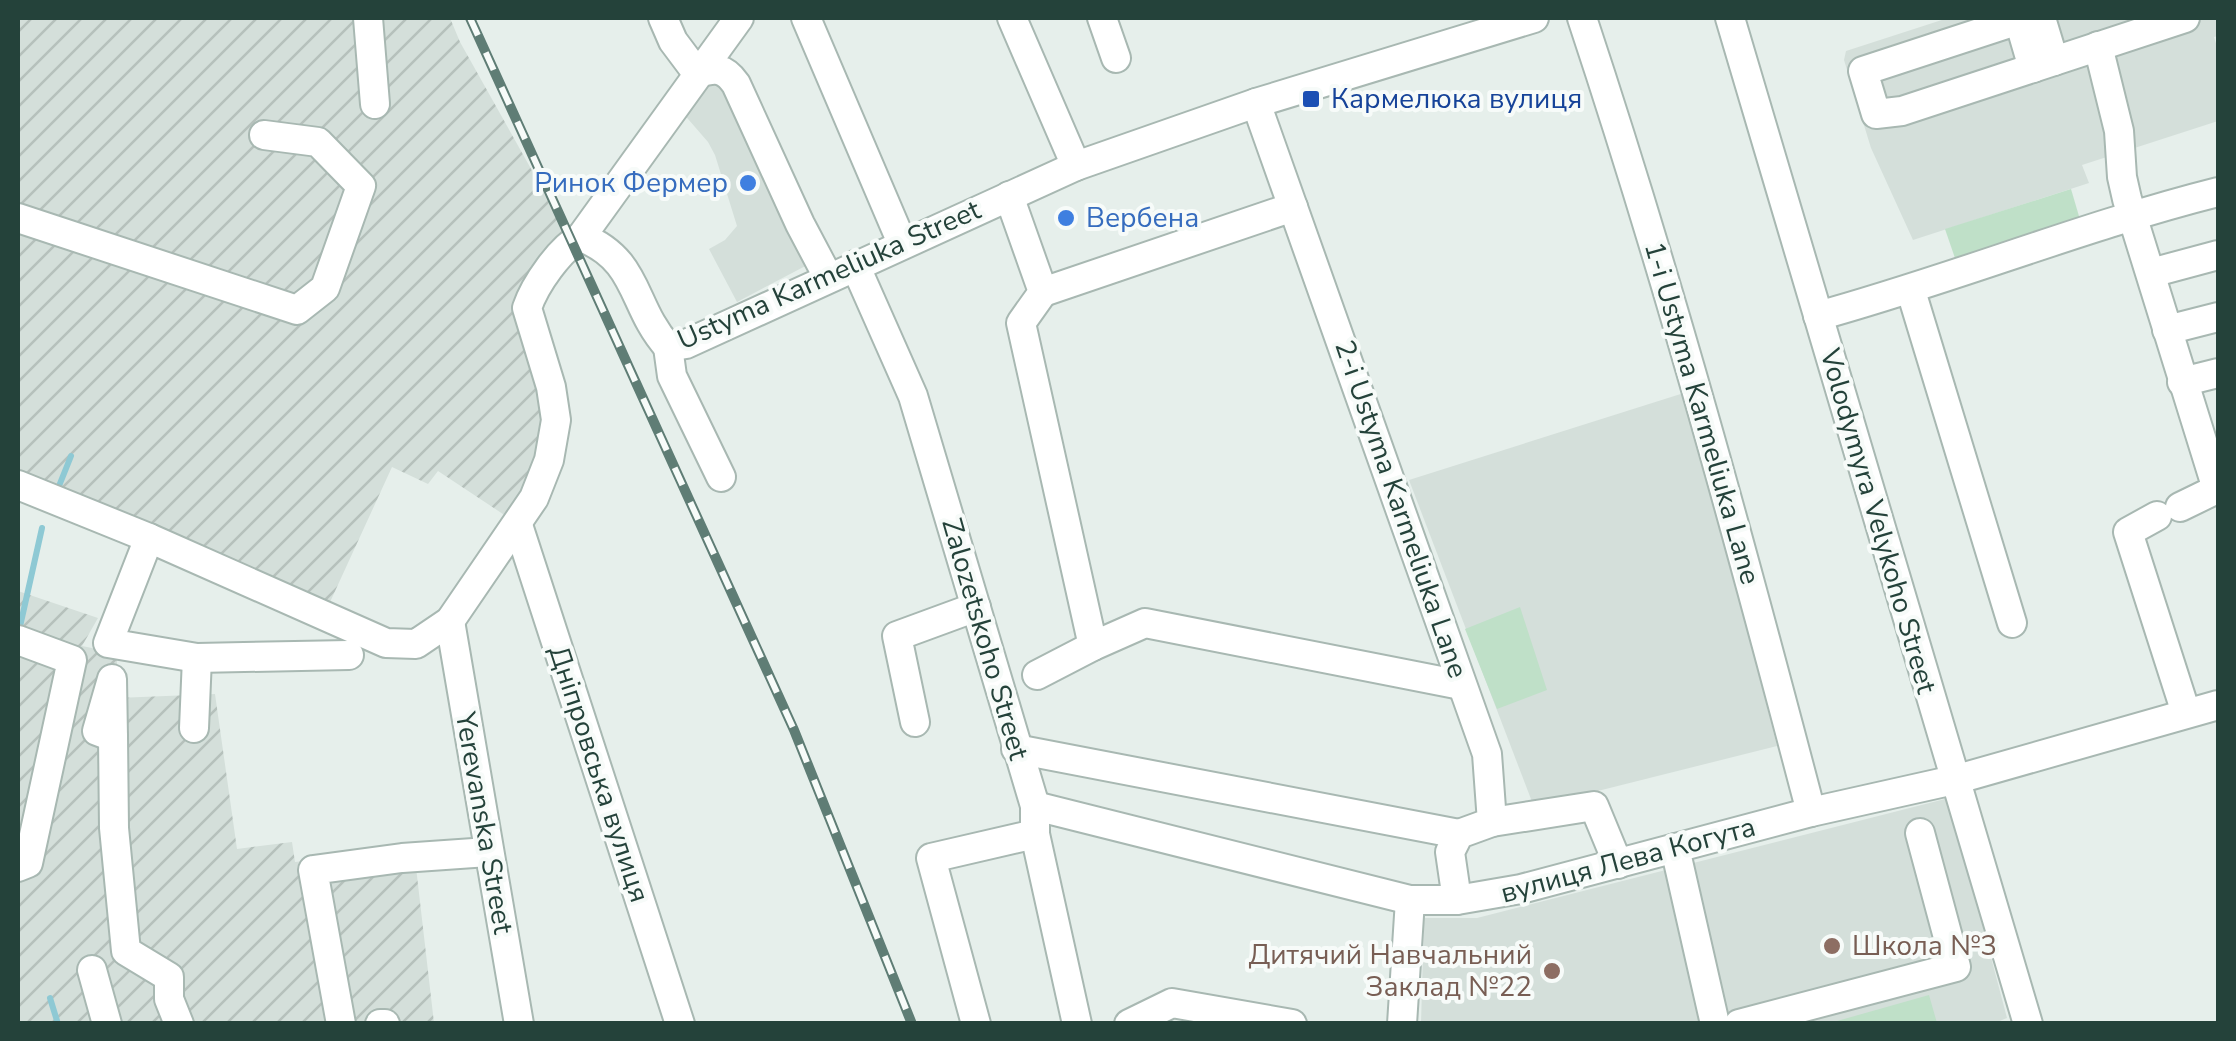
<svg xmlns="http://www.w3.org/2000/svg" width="2236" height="1041" font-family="'Nunito Sans',sans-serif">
	<defs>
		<pattern id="industrial-furrows" width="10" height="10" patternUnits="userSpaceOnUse" patternTransform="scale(2.5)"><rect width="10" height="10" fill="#d4dfda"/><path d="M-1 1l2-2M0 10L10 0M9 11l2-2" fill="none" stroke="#b6c1bc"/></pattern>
	</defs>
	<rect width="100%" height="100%" fill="#e6efeb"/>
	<g fill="#d4dfda">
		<path d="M 1948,18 L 1968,18 L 1972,27 L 2004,18 L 2218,18 L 2218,36 L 2214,37 L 2218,50 L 2218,121 L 2082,165 L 2089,183 L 1913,240 L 1871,148 L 1844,60 L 1846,51 Z"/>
		<path d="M 716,74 L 813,262 L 737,302 L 709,249 L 725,240 L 737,226 L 715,155 L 708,142 L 682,112 Z"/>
		<path d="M 1687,392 L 1777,746 L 1534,807 L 1409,480 Z"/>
		<path d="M 1949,798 L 2007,1018 L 1992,1024 L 1421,1024 L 1424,918 L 1477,918 Z"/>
	</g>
	<g fill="url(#industrial-furrows)">
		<path d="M 18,18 L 450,18 L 460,42 L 572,242 L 532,297 L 553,420 L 515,522 L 438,471 L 428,484 L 392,467 L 325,613 L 18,482 Z"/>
		<path d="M 18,591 L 98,618 L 82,646 L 117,653 L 117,698 L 215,694 L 237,849 L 292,842 L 295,862 L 414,850 L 434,1023 L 18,1024 Z"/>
	</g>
	<g fill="#bfe0c8">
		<path d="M 2071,189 L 2081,223 L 1957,264 L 1945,229 Z"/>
		<path d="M 1520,607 L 1547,690 L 1497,709 L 1465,629 Z"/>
		<path d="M 1929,995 L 1937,1023 L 1830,1023 Z"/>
	</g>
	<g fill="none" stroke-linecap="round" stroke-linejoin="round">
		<g stroke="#8ec9d4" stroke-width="6">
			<path d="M 57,491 L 71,456"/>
			<path d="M 19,631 L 42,528"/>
			<path d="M 50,998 L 58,1024"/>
		</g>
		<defs>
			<g id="minor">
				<path d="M 368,18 L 375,104"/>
				<path d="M 663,18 L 673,41 L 697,73 C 716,68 724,67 736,84 L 800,224 L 828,277"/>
				<path d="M 806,18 L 902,243"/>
				<path d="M 1012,18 L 1076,166"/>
				<path d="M 1102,18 L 1116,58"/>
				<path d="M 1582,18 C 1669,280 1741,545 1811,812"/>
				<path d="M 1730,18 L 2028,1024"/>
				<path d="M 2025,18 L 1863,71 L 1876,114 L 1902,111 L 2185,18"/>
				<path d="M 2041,18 L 2054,61"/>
				<path d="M 2019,20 L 2033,68"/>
				<path d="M 2098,46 L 2119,131 L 2122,177 L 2127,199 L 2217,489 L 2180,507"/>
				<path d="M 1256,103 L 1487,754 L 1492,822 L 1459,834 L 1450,852 L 1457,900"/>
				<path d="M 1009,196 L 1043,292 L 1021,323 L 1093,646 L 1037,675"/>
				<path d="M 18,218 L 297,310 L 325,288 L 361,186 L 318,142 L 264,135"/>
				<path d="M 581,237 L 739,18"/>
				<path d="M 855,265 L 913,396 L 1035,806 L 1035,834 L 1077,1024"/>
				<path d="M 2151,273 L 2218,255"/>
				<path d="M 1911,291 L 2012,623"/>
				<path d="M 1043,292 L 1293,207"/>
				<path d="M 1818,316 C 1953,279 2083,226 2218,192"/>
				<path d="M 2167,330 L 2218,317"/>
				<path d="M 668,347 L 672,376 L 721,477"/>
				<path d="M 2182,382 L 2218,373"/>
				<path d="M 18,485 L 149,538 L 386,643 L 416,644 L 450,621 L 534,498 L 549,460 L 556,420 L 551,387 L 527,308 C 535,284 560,249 581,237 C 640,260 631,306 668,347 L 686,344 L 1076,166 L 1256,103 L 1534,18"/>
				<path d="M 2157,516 L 2128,532 L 2186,713"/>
				<path d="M 518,525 L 680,1024"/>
				<path d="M 149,538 L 108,643 L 197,658 L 349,655"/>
				<path d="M 450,621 L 519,1024"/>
				<path d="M 18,640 L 72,660 L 28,863 L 18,867"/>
				<path d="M 1093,646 L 1145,623 L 1461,685"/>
				<path d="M 112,679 L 113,737 L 97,731 Z"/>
				<path d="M 915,722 L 897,636 L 976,607"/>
				<path d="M 194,728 L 197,658"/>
				<path d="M 113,737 L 114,828 L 126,951 L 169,977 L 169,999 L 179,1024"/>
				<path d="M 1016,749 L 1459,834"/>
				<path d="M 1035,806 L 1410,900 L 1457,900 L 1521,889 L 1811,812 L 1954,780 L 2218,705"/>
				<path d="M 1492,822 L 1594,806 L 1618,864"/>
				<path d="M 1675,848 L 1715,1024"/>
				<path d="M 92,970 L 107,1024"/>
				<path d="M 341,1024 L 313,870 L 402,858 L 488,852"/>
				<path d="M 380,1024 L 385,1024"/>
				<path d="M 976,1024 L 931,858 L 1035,834"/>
				<path d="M 1129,1024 L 1172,1003 L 1292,1024"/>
				<path d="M 1402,1024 L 1410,900"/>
				<path d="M 1739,1024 L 1956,967 L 1920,833"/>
			</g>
		</defs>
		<use href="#minor" stroke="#a8b8b2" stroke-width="32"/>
		<use href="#minor" stroke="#fff" stroke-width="28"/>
		<defs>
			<path id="rail" d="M 470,18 L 794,730 L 912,1024"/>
		</defs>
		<use href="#rail" stroke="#5f7d75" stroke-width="10"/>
		<use href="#rail" stroke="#f7fbf9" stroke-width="6" stroke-dasharray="19" stroke-linecap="butt"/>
	</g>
	<rect fill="#1a4fb4" stroke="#f7fbf9" stroke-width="4" x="1301" y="89" width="20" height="20" rx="5"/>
	<g fill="#3f7fe0" stroke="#f7fbf9" stroke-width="4">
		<circle cx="748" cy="183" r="10"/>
		<circle cx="1066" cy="218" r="10"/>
	</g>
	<g fill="#8d6e63" stroke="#f7fbf9" stroke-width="4">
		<circle cx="1832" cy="946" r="10"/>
		<circle cx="1552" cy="971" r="10"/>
	</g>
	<g text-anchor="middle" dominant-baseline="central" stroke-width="8" stroke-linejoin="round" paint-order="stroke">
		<g font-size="28" fill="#164399" stroke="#f7fbf9" text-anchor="start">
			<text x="1331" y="99">Кармелюка вулиця</text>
		</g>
		<g font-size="28" fill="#366cbe" stroke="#f7fbf9" text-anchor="end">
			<text x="728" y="183">Ринок Фермер</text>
			<text x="1086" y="218" text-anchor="start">Вербена</text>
		</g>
		<g font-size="28" fill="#24423a" stroke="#f7fbf9">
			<text transform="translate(829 275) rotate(-24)">Ustyma Karmeliuka Street</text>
			<text transform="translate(1702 413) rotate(74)">1-i Ustyma Karmeliuka Lane</text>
			<text transform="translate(1401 509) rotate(71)">2-i Ustyma Karmeliuka Lane</text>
			<text transform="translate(1878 521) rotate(74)">Volodymyra Velykoho Street</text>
			<text transform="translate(985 639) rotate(74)">Zalozetskoho Street</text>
			<text transform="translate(599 774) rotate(72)">Дніпровська вулиця</text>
			<text transform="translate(484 823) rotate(80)">Yerevanska Street</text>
			<text transform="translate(1628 860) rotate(-15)">вулиця Лева Когута</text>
		</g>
		<g font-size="28" fill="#785e54" stroke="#f7fbf9" text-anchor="start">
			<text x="1852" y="946">Школа №3</text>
			<text x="1532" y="955" text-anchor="end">Дитячий Навчальний<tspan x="1532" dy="32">Заклад №22</tspan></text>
		</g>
	</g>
	<rect width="2236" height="1041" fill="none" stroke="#24423a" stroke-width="40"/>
</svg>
